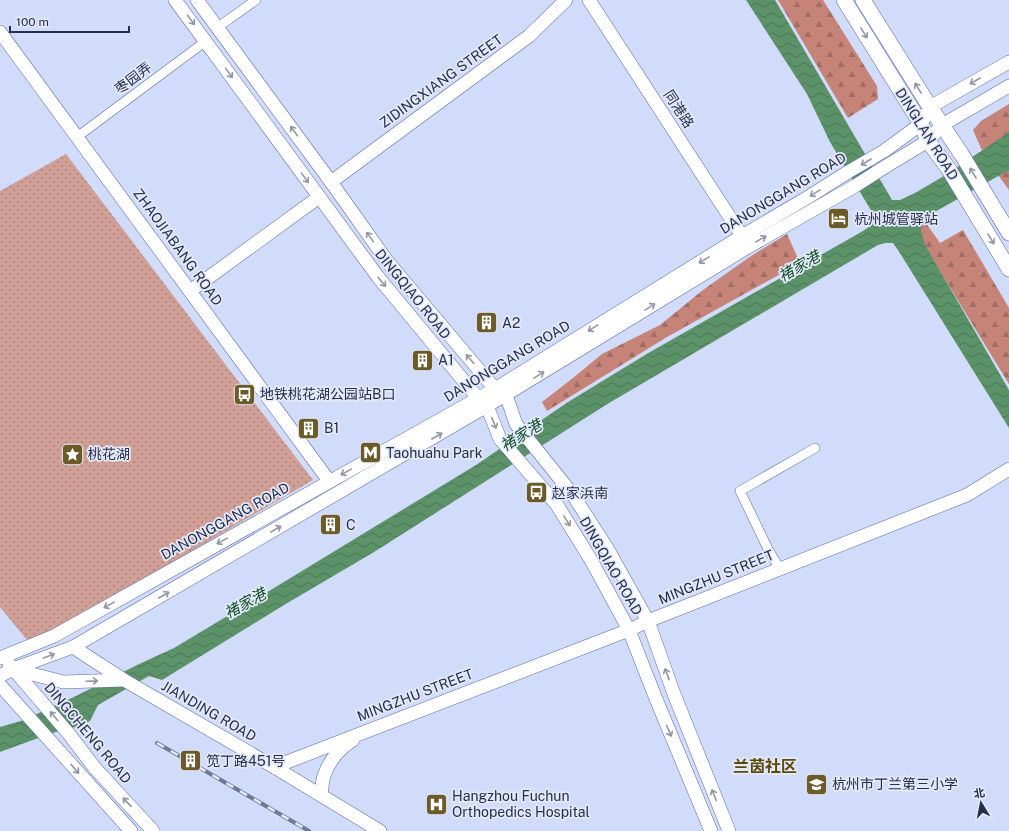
<svg xmlns="http://www.w3.org/2000/svg" width="1009" height="831" font-family="'Public Sans','Noto Sans SC',sans-serif">
	<defs>
		<pattern id="forest-firs" width="22" height="20" patternUnits="userSpaceOnUse"><rect width="22" height="20" fill="#c68377"/><path d="M5 1l3.5 6h-7zM16 11l3.5 6h-7z" fill="#a16c64"/></pattern>
		<pattern id="park-dots" width="8" height="8" patternUnits="userSpaceOnUse"><rect width="8" height="8" fill="#d0a097"/><path d="M2 2h.1M6 6h.1" fill="none" stroke="#a9837d" stroke-width="1.8" stroke-linecap="round"/></pattern>
		<pattern id="water-waves" width="16" height="10" patternUnits="userSpaceOnUse"><rect width="16" height="10" fill="#5c9268"/><path d="M0 5q4-4 8 0t8 0" fill="none" stroke="#4c7858"/></pattern>
	</defs>
	<rect width="100%" height="100%" fill="#d1dbfa"/>
	<g fill="url(#forest-firs)">
		<path d="M 778,0 L 823,0 L 877,86 L 878,99 L 848,118 Z"/>
		<path d="M 1009,104 L 1009,139 L 984,155 L 973,130 L 981,121 Z"/>
		<path d="M 1009,164 L 1009,190 L 996,172 Z"/>
		<path d="M 923,219 L 940,243 L 963,230 L 1009,308 L 1009,384 L 916,232 Z"/>
		<path d="M 787,234 L 800,263 L 667,337 L 547,411 L 542,402 L 573,378 L 602,354 L 660,325 L 703,290 L 751,256 Z"/>
	</g>
	<path fill="url(#park-dots)" d="M 66,154 L 313,480 L 31,645 L 0,607 L 0,191 Z"/>
	<path fill="url(#water-waves)" d="M 746,0 L 775,0 L 892,200 L 900,200 L 915,193 L 949,173 L 1009,132 L 1009,170 L 924,218 L 921,231 L 925,245 L 1009,390 L 1009,428 L 898,250 L 893,243 L 885,243 L 878,245 L 609,403 L 374,552 L 284,605 L 162,680 L 149,676 L 98,705 L 90,721 L 79,726 L 52,733 L 0,752 L 0,727 L 24,720 L 76,696 L 137,665 L 174,648 L 274,588 L 476,465 L 568,402 L 650,352 L 863,231 L 873,224 L 872,212 L 830,142 L 807,94 Z"/>
	<g fill="none" stroke-linecap="round" stroke-linejoin="round">
		<defs>
			<g id="street">
				<path d="M 218,27 L 256,0"/>
				<path d="M 77,137 L 206,41"/>
				<path d="M 780,569 L 768,549 L 740,491 L 815,448"/>
			</g>
			<g id="secondary">
				<path d="M 175,0 L 378,277 L 478,398 L 487,406 L 500,439 L 557,505 L 591,560 L 629,630 L 656,699 L 711,831"/>
				<path d="M 197,0 L 331,182 L 387,261 L 495,389 L 506,395 L 516,424 L 573,495 L 607,548 L 648,621 L 674,694 L 729,831"/>
				<path d="M 589,0 L 742,236"/>
				<path d="M 0,32 L 329,481"/>
				<path d="M 331,182 L 529,36 L 566,0"/>
				<path d="M 190,291 L 319,197"/>
				<path d="M 73,647 L 124,680 L 274,767 L 380,831"/>
				<path d="M 0,658 L 54,636 L 495,389 L 742,236 L 810,196 L 848,172 L 884,151 L 921,124 L 930,107 L 1009,62"/>
				<path d="M 9,664 L 69,734 L 94,767 L 153,831"/>
				<path d="M 13,669 L 63,682 L 124,680"/>
				<path d="M 0,676 L 13,669 L 73,647 L 487,406 L 748,247 L 855,186 L 888,165 L 928,141 L 942,125 L 1009,86"/>
				<path d="M 0,685 L 131,831"/>
				<path d="M 274,767 L 629,630 L 648,621 L 967,495 L 1009,469"/>
				<path d="M 321,795 C 322,789 322,782 324,776 C 329,761 340,748 353,740"/>
			</g>
			<g id="primary">
				<path d="M 844,0 L 921,124 L 928,141 L 948,168 L 1009,269"/>
				<path d="M 863,0 L 930,107 L 962,155 L 1009,233"/>
			</g>
		</defs>
		<use href="#street" stroke="#586baf" stroke-width="10"/>
		<use href="#secondary" stroke="#586baf" stroke-width="14"/>
		<use href="#primary" stroke="#586baf" stroke-width="16"/>
		<use href="#street" stroke="#fff" stroke-width="9"/>
		<use href="#secondary" stroke="#fff" stroke-width="13"/>
		<use href="#primary" stroke="#fff" stroke-width="15"/>
		<defs>
			<path id="rail" d="M 157,743 L 309,831"/>
		</defs>
		<use href="#rail" stroke="#707a97" stroke-width="4"/>
		<use href="#rail" stroke="#e4e9f9" stroke-width="2.5" stroke-dasharray="8" stroke-linecap="butt"/>
	</g>
	<defs><path id="oneway-shaft" d="M-6 0H5M1.5-3L5.5 0L1.5 3" fill="none" stroke-width="1.6" stroke-linecap="round" stroke-linejoin="round"/></defs>
	<g stroke="#9296a5">
		<use href="#oneway-shaft" transform="translate(191 20) rotate(54)"/>
		<use href="#oneway-shaft" transform="translate(864 33) rotate(58)"/>
		<use href="#oneway-shaft" transform="translate(229 73) rotate(54)"/>
		<use href="#oneway-shaft" transform="translate(975 81) rotate(150)"/>
		<use href="#oneway-shaft" transform="translate(918 88) rotate(-122)"/>
		<use href="#oneway-shaft" transform="translate(294 131) rotate(-126)"/>
		<use href="#oneway-shaft" transform="translate(866 162) rotate(150)"/>
		<use href="#oneway-shaft" transform="translate(973 173) rotate(-121)"/>
		<use href="#oneway-shaft" transform="translate(305 178) rotate(54)"/>
		<use href="#oneway-shaft" transform="translate(815 193) rotate(148)"/>
		<use href="#oneway-shaft" transform="translate(370 237) rotate(-125)"/>
		<use href="#oneway-shaft" transform="translate(761 239) rotate(-29)"/>
		<use href="#oneway-shaft" transform="translate(991 239) rotate(59)"/>
		<use href="#oneway-shaft" transform="translate(704 260) rotate(148)"/>
		<use href="#oneway-shaft" transform="translate(382 282) rotate(50)"/>
		<use href="#oneway-shaft" transform="translate(650 307) rotate(-32)"/>
		<use href="#oneway-shaft" transform="translate(593 328) rotate(148)"/>
		<use href="#oneway-shaft" transform="translate(470 359) rotate(-130)"/>
		<use href="#oneway-shaft" transform="translate(539 375) rotate(-32)"/>
		<use href="#oneway-shaft" transform="translate(494 423) rotate(68)"/>
		<use href="#oneway-shaft" transform="translate(437 436) rotate(-30)"/>
		<use href="#oneway-shaft" transform="translate(346 472) rotate(151)"/>
		<use href="#oneway-shaft" transform="translate(567 521) rotate(58)"/>
		<use href="#oneway-shaft" transform="translate(276 529) rotate(-30)"/>
		<use href="#oneway-shaft" transform="translate(222 541) rotate(151)"/>
		<use href="#oneway-shaft" transform="translate(164 595) rotate(-30)"/>
		<use href="#oneway-shaft" transform="translate(109 605) rotate(151)"/>
		<use href="#oneway-shaft" transform="translate(49 656) rotate(-20)"/>
		<use href="#oneway-shaft" transform="translate(667 674) rotate(-110)"/>
		<use href="#oneway-shaft" transform="translate(92 681) rotate(-2)"/>
		<use href="#oneway-shaft" transform="translate(54 716) rotate(-130)"/>
		<use href="#oneway-shaft" transform="translate(669 731) rotate(67)"/>
		<use href="#oneway-shaft" transform="translate(75 769) rotate(49)"/>
		<use href="#oneway-shaft" transform="translate(714 795) rotate(-112)"/>
		<use href="#oneway-shaft" transform="translate(127 802) rotate(-133)"/>
	</g>
	<defs>
		<symbol id="hotel-square" viewBox="-11 -11 22 22"><rect x="-9" y="-9" width="18" height="18" rx="4" fill="#6c5b29" stroke="#e4e9f9"/><path d="M-6-4.5h1.5V1H6V5H4.5V3h-9V5H-6ZM-4 0a1.8 1.8 0 1 1 3.6 0ZM.5 0V-2.5h3Q6-2.5 6 0Z" fill="#fff"/></symbol>
		<symbol id="building-square" viewBox="-11 -11 22 22"><rect x="-9" y="-9" width="18" height="18" rx="4" fill="#6c5b29" stroke="#e4e9f9"/><path d="M-4-6H4V6H1V3H-1V6H-4ZM-2.5-4.3h1.7v1.8h-1.7ZM.8-4.3h1.7v1.8H.8ZM-2.5-1h1.7V.8h-1.7ZM.8-1h1.7V.8H.8Z" fill="#fff"/></symbol>
		<symbol id="bus-square" viewBox="-11 -11 22 22"><rect x="-9" y="-9" width="18" height="18" rx="4" fill="#6c5b29" stroke="#e4e9f9"/><path d="M-5-6H5V4H4V6H2V4H-2V6H-4V4H-5ZM-3.5-4V0h7V-4ZM-3.5 1.2v1.5H-2V1.2ZM2 1.2v1.5H3.5V1.2Z" fill="#fff"/></symbol>
		<symbol id="metro-square" viewBox="-11 -11 22 22"><rect x="-9" y="-9" width="18" height="18" rx="4" fill="#6c5b29" stroke="#e4e9f9"/><path d="M-5.5 5V-5H-3L0 0L3-5H5.5V5H3V-.5L0 4L-3-.5V5Z" fill="#fff"/></symbol>
		<symbol id="sight-square" viewBox="-11 -11 22 22"><rect x="-9" y="-9" width="18" height="18" rx="4" fill="#6c5b29" stroke="#e4e9f9"/><path d="M0-6L1.8-2.2L6-1.7L2.9 1.2L3.7 5.4L0 3.3L-3.7 5.4L-2.9 1.2L-6-1.7L-1.8-2.2Z" fill="#fff"/></symbol>
		<symbol id="school-square" viewBox="-11 -11 22 22"><rect x="-9" y="-9" width="18" height="18" rx="4" fill="#6c5b29" stroke="#e4e9f9"/><path d="M0-5L7-2L0 1L-7-2ZM-4 1L0 2.5L4 1V4Q0 6-4 4Z" fill="#fff"/></symbol>
		<symbol id="hospital-square" viewBox="-11 -11 22 22"><rect x="-9" y="-9" width="18" height="18" rx="4" fill="#6c5b29" stroke="#e4e9f9"/><path d="M-5-5h3v3.5h4V-5h3V5h-3V1.5h-4V5h-3Z" fill="#fff"/></symbol>
	</defs>
	<g fill-rule="evenodd">
		<use href="#hotel-square" x="826" y="206" width="25" height="25"/>
		<use href="#building-square" x="474" y="310" width="25" height="25"/>
		<use href="#building-square" x="410" y="348" width="25" height="25"/>
		<use href="#bus-square" x="232" y="382" width="25" height="25"/>
		<use href="#building-square" x="296" y="416" width="25" height="25"/>
		<use href="#metro-square" x="358" y="440" width="25" height="25"/>
		<use href="#sight-square" x="60" y="442" width="25" height="25"/>
		<use href="#bus-square" x="524" y="480" width="25" height="25"/>
		<use href="#building-square" x="318" y="512" width="25" height="25"/>
		<use href="#building-square" x="178" y="748" width="25" height="25"/>
		<use href="#school-square" x="804" y="772" width="25" height="25"/>
		<use href="#hospital-square" x="424" y="792" width="25" height="25"/>
	</g>
	<g text-anchor="middle" dominant-baseline="central" stroke-width="3.5" stroke-linejoin="round" paint-order="stroke">
		<g font-size="14" fill="#252e4b" stroke="#e4e9f9">
			<text transform="translate(133 78) rotate(-37)">枣园弄</text>
			<text transform="translate(441 81) rotate(-36)">ZIDINGXIANG STREET</text>
			<text transform="translate(679 109) rotate(57)">同港路</text>
			<text transform="translate(927 134) rotate(58)">DINGLAN ROAD</text>
			<text transform="translate(783 193) rotate(-31)">DANONGGANG ROAD</text>
			<text transform="translate(178 247) rotate(54)">ZHAOJIABANG ROAD</text>
			<text transform="translate(413 294) rotate(51)">DINGQIAO ROAD</text>
			<text transform="translate(507 361) rotate(-31)">DANONGGANG ROAD</text>
			<text transform="translate(225 521) rotate(-29)">DANONGGANG ROAD</text>
			<text transform="translate(611 566) rotate(60)">DINGQIAO ROAD</text>
			<text transform="translate(716 577) rotate(-22)">MINGZHU STREET</text>
			<text transform="translate(415 695) rotate(-21)">MINGZHU STREET</text>
			<text transform="translate(209 711) rotate(30)">JIANDING ROAD</text>
			<text transform="translate(88 733) rotate(50)">DINGCHENG ROAD</text>
		</g>
		<g font-size="14" fill="#252e4b" stroke="#e4e9f9" text-anchor="start">
			<text x="854" y="219">杭州城管驿站</text>
			<text x="502" y="323">A2</text>
			<text x="438" y="360">A1</text>
			<text x="260" y="394">地铁桃花湖公园站B口</text>
			<text x="324" y="428">B1</text>
			<text x="386" y="453">Taohuahu Park</text>
			<text x="88" y="454">桃花湖</text>
			<text x="552" y="493">赵家浜南</text>
			<text x="346" y="525">C</text>
			<text x="206" y="761">笕丁路451号</text>
			<text x="832" y="784">杭州市丁兰第三小学</text>
			<text x="452" y="796">Hangzhou Fuchun<tspan x="452" dy="16">Orthopedics Hospital</tspan></text>
		</g>
		<g font-size="15" font-style="italic" fill="#0e4e25" stroke="#e4e9f9">
			<text transform="translate(799 266) rotate(-30)">褚家港</text>
			<text transform="translate(521 435) rotate(-32)">褚家港</text>
			<text transform="translate(245 603) rotate(-29)">褚家港</text>
		</g>
		<g font-size="16" font-weight="bold" fill="#5d4a0b" stroke="#e4e9f9">
			<text x="765" y="766">兰茵社区</text>
		</g>
	</g>
	<g transform="translate(981 803) rotate(350)" stroke="#e4e9f9" stroke-width="3" paint-order="stroke">
	<path d="M0-3L7 15L0 10L-7 15Z" fill="#252e4b"/>
	<text y="-6" font-size="11" font-weight="bold" text-anchor="middle" fill="#252e4b">北</text>
	</g>
	<path d="M10 26v6h119v-6" fill="none" stroke="#252e4b" stroke-width="2"/>
	<text x="16" y="26" font-size="12" fill="#252e4b" stroke="#e4e9f9" stroke-width="3" paint-order="stroke">100 m</text>
</svg>
